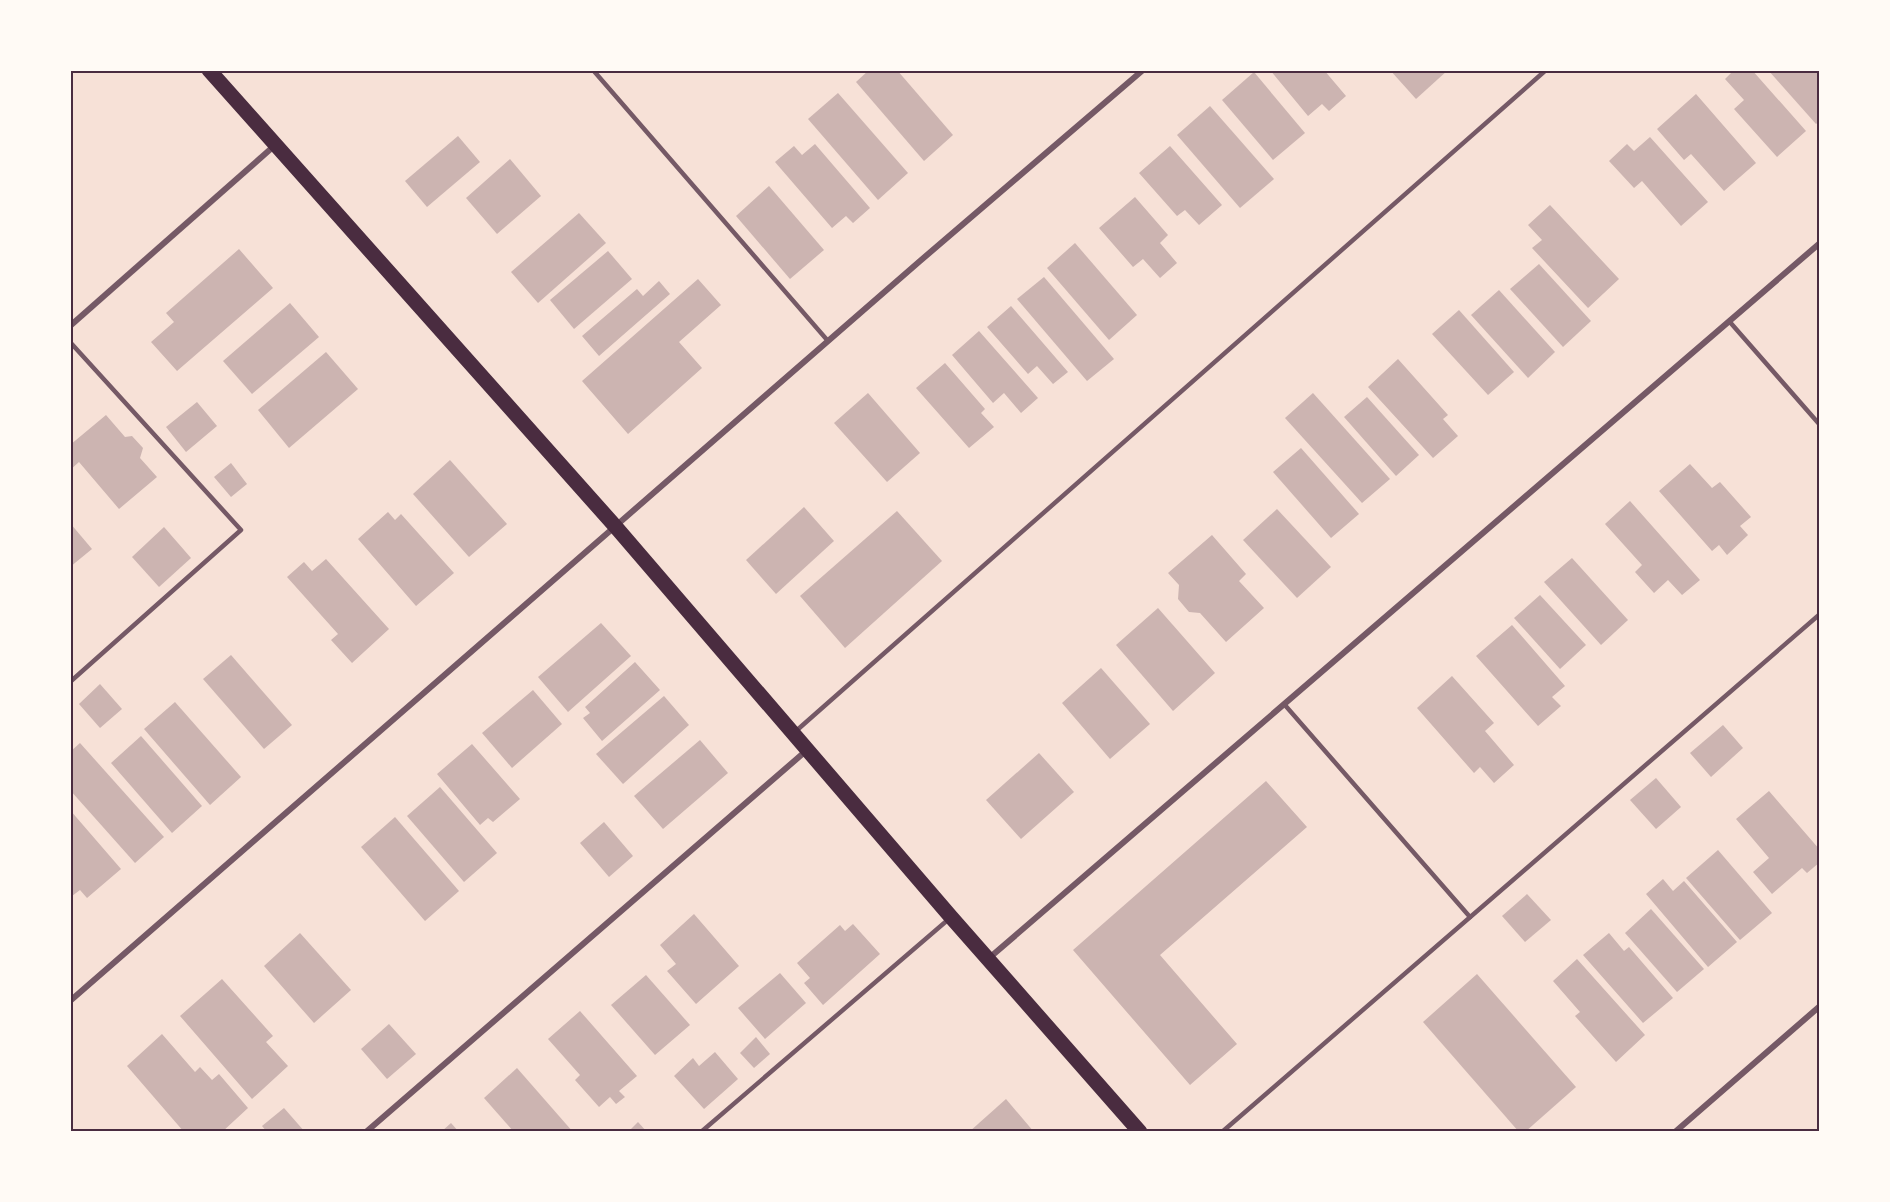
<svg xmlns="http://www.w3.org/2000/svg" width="1890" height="1202" font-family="Barlow,sans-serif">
	<rect width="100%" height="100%" fill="#f7e1d7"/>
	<g fill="#ccb4b1">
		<path d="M 869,70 L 897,70 L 953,135 L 924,161 L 856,82 Z"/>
		<path d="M 1270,70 L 1324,70 L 1346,96 L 1329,111 L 1322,104 L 1308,116 Z"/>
		<path d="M 1390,70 L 1448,70 L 1416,99 Z"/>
		<path d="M 1734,70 L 1752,70 L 1806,131 L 1777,157 L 1734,109 L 1744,100 L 1725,79 Z"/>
		<path d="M 1768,70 L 1820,70 L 1820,121 L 1816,124 Z"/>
		<path d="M 1254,72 L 1305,133 L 1273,160 L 1222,100 Z"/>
		<path d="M 838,93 L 908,173 L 878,200 L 808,119 Z"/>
		<path d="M 1696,94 L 1756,163 L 1724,191 L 1691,154 L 1684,160 L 1657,129 Z"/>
		<path d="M 1210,106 L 1274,179 L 1240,208 L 1177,135 Z"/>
		<path d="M 458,136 L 480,162 L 427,207 L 405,181 Z"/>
		<path d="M 1650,137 L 1708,202 L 1681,226 L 1642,181 L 1634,188 L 1609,161 L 1627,144 L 1634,151 Z"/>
		<path d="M 815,144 L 870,208 L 853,223 L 846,216 L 832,228 L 775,162 L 794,146 L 802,155 Z"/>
		<path d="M 1170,146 L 1222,205 L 1199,225 L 1185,210 L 1177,216 L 1139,173 Z"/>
		<path d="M 510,159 L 541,196 L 497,234 L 466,198 Z"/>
		<path d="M 769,186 L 824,250 L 790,279 L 736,216 Z"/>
		<path d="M 1135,197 L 1168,235 L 1160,243 L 1177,263 L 1160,278 L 1143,259 L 1133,267 L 1099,228 Z"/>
		<path d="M 1550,205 L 1619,279 L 1588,308 L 1532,248 L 1542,240 L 1528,225 Z"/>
		<path d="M 579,213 L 606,243 L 538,303 L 511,272 Z"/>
		<path d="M 1075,243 L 1137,315 L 1109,340 L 1047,268 Z"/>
		<path d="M 239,249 L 273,288 L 177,371 L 151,342 L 174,322 L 166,313 Z"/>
		<path d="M 608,251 L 632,279 L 574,329 L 550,300 Z"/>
		<path d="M 1539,264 L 1591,321 L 1563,347 L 1510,289 Z"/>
		<path d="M 1044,277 L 1114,359 L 1087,381 L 1017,299 Z"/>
		<path d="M 698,279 L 721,305 L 679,342 L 702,368 L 628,434 L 582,381 Z"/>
		<path d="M 659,281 L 670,294 L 599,356 L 582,336 L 637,289 L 643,296 Z"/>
		<path d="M 1499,290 L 1555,352 L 1528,378 L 1471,315 Z"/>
		<path d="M 290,303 L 319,337 L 252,394 L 223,361 Z"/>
		<path d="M 1011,306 L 1068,372 L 1053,384 L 1037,366 L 1028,374 L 987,327 Z"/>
		<path d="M 1459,310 L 1514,372 L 1488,395 L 1432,334 Z"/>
		<path d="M 979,331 L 1038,398 L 1021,413 L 1004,393 L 993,403 L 952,355 Z"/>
		<path d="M 326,352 L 358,389 L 289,448 L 258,410 Z"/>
		<path d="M 1398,359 L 1448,415 L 1443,419 L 1458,436 L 1433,458 L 1368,387 Z"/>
		<path d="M 945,363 L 985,409 L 981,413 L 994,427 L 969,448 L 916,388 Z"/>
		<path d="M 868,393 L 920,453 L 887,482 L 834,423 Z"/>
		<path d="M 1313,393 L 1390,479 L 1362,503 L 1285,418 Z"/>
		<path d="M 1367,397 L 1419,455 L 1396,476 L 1344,417 Z"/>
		<path d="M 197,402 L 217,426 L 186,452 L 166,427 Z"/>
		<path d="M 106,415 L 125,437 L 132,436 L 143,448 L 140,458 L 157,477 L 119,509 L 79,462 L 70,470 L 70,445 Z"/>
		<path d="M 1301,448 L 1359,514 L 1331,538 L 1273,472 Z"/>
		<path d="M 450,460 L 507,524 L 469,557 L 413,494 Z"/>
		<path d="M 231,463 L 247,484 L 231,497 L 214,477 Z"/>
		<path d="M 1690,464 L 1712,488 L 1720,482 L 1751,517 L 1740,526 L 1748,535 L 1727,555 L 1719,545 L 1712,551 L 1659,491 Z"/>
		<path d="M 1630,501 L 1700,580 L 1682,595 L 1668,580 L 1654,593 L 1635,572 L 1642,565 L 1605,524 Z"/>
		<path d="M 804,507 L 834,541 L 776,594 L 746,560 Z"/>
		<path d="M 1277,509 L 1331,567 L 1297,598 L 1243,540 Z"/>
		<path d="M 897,511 L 942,561 L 845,648 L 800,596 Z"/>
		<path d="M 388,512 L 395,520 L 401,514 L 454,573 L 416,606 L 358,539 Z"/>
		<path d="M 70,523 L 92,549 L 70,567 Z"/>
		<path d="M 164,527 L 191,558 L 159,587 L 132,557 Z"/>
		<path d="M 1212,535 L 1246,574 L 1239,581 L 1264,608 L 1226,642 L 1200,613 L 1189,612 L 1178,599 L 1179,585 L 1168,573 Z"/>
		<path d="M 1572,558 L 1628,620 L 1601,645 L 1544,582 Z"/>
		<path d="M 326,559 L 389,629 L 352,663 L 331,640 L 338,634 L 287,577 L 304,562 L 312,571 Z"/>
		<path d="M 1540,595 L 1586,645 L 1560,669 L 1514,618 Z"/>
		<path d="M 1158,608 L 1215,673 L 1173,711 L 1116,645 Z"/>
		<path d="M 601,623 L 631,656 L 568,712 L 538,677 Z"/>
		<path d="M 1512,625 L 1565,686 L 1552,697 L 1561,706 L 1538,726 L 1476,656 Z"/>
		<path d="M 231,655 L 292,725 L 264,749 L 203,679 Z"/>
		<path d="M 635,662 L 660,690 L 602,741 L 583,718 L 590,713 L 585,707 Z"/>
		<path d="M 1101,668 L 1150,724 L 1110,759 L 1062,703 Z"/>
		<path d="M 1452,676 L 1494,723 L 1485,731 L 1514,765 L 1494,783 L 1480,767 L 1474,773 L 1417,708 Z"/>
		<path d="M 100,684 L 122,709 L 100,728 L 79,704 Z"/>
		<path d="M 533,690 L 562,724 L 512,768 L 482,733 Z"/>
		<path d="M 664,696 L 689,725 L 623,784 L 596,754 Z"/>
		<path d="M 175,702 L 241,777 L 210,805 L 144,729 Z"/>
		<path d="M 1723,725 L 1743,748 L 1711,777 L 1690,753 Z"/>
		<path d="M 141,736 L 202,806 L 172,833 L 111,763 Z"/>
		<path d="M 700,740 L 728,773 L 663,829 L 634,796 Z"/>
		<path d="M 80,743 L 164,837 L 135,863 L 70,790 L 70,752 Z"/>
		<path d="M 472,744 L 520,799 L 493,822 L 488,818 L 480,825 L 437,774 Z"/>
		<path d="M 1039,753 L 1074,792 L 1021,839 L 986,800 Z"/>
		<path d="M 1656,778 L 1681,807 L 1656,829 L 1630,800 Z"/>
		<path d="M 1266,781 L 1307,827 L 1160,955 L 1237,1044 L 1190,1085 L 1073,950 Z"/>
		<path d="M 440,787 L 497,853 L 464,882 L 407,816 Z"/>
		<path d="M 1769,791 L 1820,850 L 1820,862 L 1807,873 L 1802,868 L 1772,894 L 1753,872 L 1769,858 L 1736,819 Z"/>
		<path d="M 70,810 L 121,869 L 87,898 L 80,890 L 72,896 L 70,894 Z"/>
		<path d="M 395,817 L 459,891 L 425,921 L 361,847 Z"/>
		<path d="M 604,822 L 633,856 L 609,877 L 580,843 Z"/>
		<path d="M 1718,850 L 1772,913 L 1740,940 L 1686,878 Z"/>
		<path d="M 1663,879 L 1673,891 L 1684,881 L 1737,942 L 1708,967 L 1646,894 Z"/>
		<path d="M 1527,894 L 1551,920 L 1525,942 L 1502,916 Z"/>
		<path d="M 1651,909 L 1704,969 L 1677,992 L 1625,933 Z"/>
		<path d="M 694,914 L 739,966 L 696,1004 L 667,971 L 676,964 L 660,945 Z"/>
		<path d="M 853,924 L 880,954 L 823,1005 L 804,983 L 810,978 L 797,963 L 840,925 L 845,931 Z"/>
		<path d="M 300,933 L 351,990 L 314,1023 L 264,966 Z"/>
		<path d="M 1609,933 L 1624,951 L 1629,947 L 1673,998 L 1643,1023 L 1583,955 Z"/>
		<path d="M 1577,959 L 1645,1035 L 1616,1062 L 1575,1016 L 1580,1012 L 1553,981 Z"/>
		<path d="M 780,973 L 806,1003 L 765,1039 L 738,1008 Z"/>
		<path d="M 1477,974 L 1576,1087 L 1525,1132 L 1519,1132 L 1423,1022 Z"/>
		<path d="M 646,975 L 690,1025 L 655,1055 L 611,1005 Z"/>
		<path d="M 222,979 L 273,1036 L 266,1042 L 288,1066 L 252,1099 L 180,1016 Z"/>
		<path d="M 580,1011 L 637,1076 L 619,1091 L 625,1097 L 616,1104 L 610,1097 L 599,1107 L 575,1080 L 580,1075 L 548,1039 Z"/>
		<path d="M 389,1024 L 416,1054 L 387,1079 L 361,1049 Z"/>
		<path d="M 162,1034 L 195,1072 L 200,1067 L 212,1080 L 219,1074 L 248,1108 L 222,1132 L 184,1132 L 127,1066 Z"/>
		<path d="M 756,1037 L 770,1054 L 754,1068 L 740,1053 Z"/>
		<path d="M 715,1052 L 738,1079 L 704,1109 L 674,1076 L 693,1058 L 699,1066 Z"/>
		<path d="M 517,1068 L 573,1132 L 514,1132 L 484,1098 Z"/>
		<path d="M 1006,1099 L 1034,1132 L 969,1132 Z"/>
		<path d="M 284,1108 L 305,1132 L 267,1132 L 262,1126 Z"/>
		<path d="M 638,1122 L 647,1132 L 628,1132 Z"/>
		<path d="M 451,1123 L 459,1132 L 441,1132 Z"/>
	</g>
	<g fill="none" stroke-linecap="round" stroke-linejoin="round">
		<g stroke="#755966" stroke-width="4.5">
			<path d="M 593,70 L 828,341"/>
			<path d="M 1729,321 L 1820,425"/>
			<path d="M 70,342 L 241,530 L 70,682"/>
			<path d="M 1284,704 L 1470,917"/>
			<path d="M 796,731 L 1546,70"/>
			<path d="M 701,1132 L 950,918"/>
			<path d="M 1222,1132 L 1820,614"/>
		</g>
		<g stroke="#755966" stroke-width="6">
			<path d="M 70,326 L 274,146"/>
			<path d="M 988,959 L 1820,243"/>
			<path d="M 70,1001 L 920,261 L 1143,70"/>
			<path d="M 366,1132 L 807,750"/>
			<path d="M 1675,1132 L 1820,1006"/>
		</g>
		<path stroke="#4a2c40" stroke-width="15" d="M 209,70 L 615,526 L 951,917 L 1140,1132"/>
	</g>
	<rect width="1890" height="1202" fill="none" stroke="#fffaf5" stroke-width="144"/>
	<rect x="72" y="72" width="1746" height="1058" fill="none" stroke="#4a2c40" stroke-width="2"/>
</svg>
